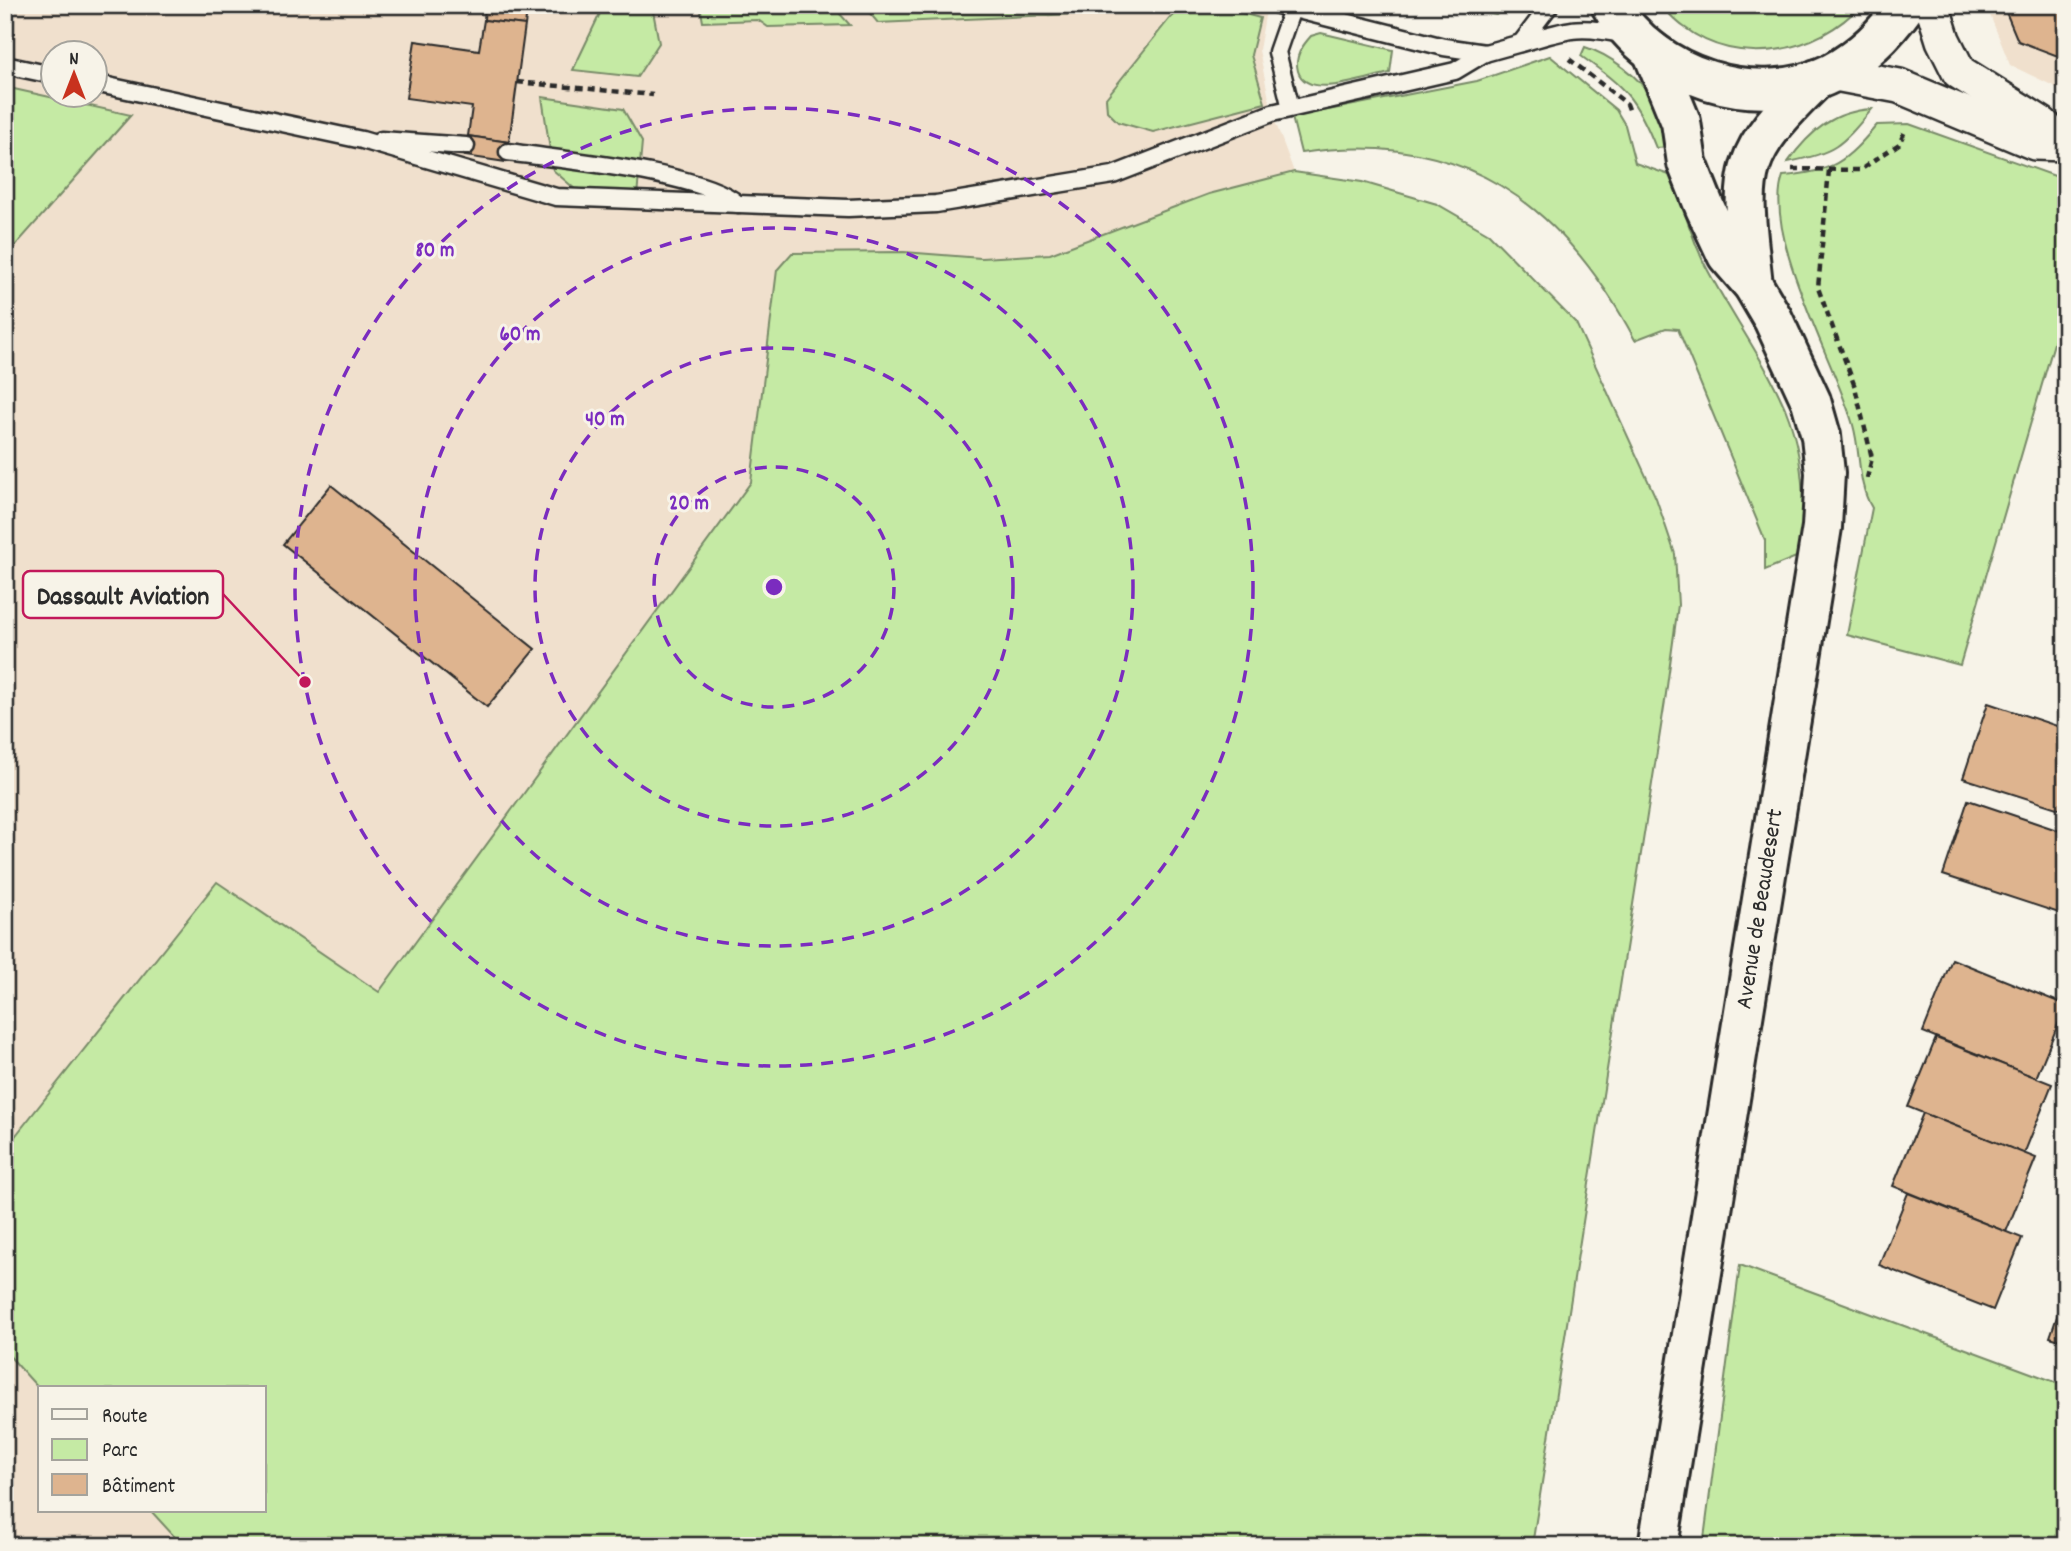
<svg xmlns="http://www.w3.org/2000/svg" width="2071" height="1551" font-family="Dekko,sans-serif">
	<rect width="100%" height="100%" fill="#f7f3e8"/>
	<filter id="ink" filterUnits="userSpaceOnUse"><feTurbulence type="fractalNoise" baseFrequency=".0143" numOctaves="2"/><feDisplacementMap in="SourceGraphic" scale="14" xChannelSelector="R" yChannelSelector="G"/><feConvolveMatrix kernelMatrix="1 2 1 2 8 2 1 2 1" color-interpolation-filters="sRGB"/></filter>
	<g filter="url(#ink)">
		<g fill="#f0e0cd" fill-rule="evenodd">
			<path d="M 5,5 L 1267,5 L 1259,50 L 1272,113 L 1294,172 L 1209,194 L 1050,254 L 981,258 L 904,252 L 792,253 L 777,270 L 751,482 L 379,992 L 217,882 L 5,1149 ZM 52,52 L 94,52 L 94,94 L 52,94 Z"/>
			<path d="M 1986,5 L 2066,5 L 2066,92 L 2010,65 Z"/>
			<path d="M 5,1351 L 40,1390 L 40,1511 L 151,1511 L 183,1546 L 5,1546 Z"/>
		</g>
		<g fill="#c5eaa4" stroke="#788a68" stroke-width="2">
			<path d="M 604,5 L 653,11 L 659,43 L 637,77 L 573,70 Z"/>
			<path d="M 700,5 L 832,5 L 850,25 L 768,27 L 758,20 L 703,22 Z"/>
			<path d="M 863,5 L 1146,5 L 1139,11 L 878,23 Z"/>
			<path d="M 1211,5 L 1260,18 L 1251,55 L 1265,103 L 1153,132 L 1118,122 L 1107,111 L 1106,98 L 1170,18 C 1183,7 1195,6 1211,5 Z"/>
			<path d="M 1438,5 L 1508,5 L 1496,15 Z"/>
			<path d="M 1660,5 L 1861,5 C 1818,53 1738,69 1684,27 C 1675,21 1668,12 1660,5 Z"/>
			<path d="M 1321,33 L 1393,50 L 1390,73 C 1368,77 1307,101 1298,71 C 1294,57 1302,46 1311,36 Z"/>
			<path d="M 1585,47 C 1608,54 1642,78 1653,100 C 1660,115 1664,132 1670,147 L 1656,148 C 1636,97 1624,87 1581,56 Z"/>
			<path d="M 1550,56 L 1616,110 L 1625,125 L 1635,163 L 1675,177 C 1682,207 1691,235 1704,263 C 1729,312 1763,357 1785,408 C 1804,455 1806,505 1801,555 L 1765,570 L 1765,540 L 1678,329 L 1666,328 L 1635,340 C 1562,202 1461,129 1301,153 L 1292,117 L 1477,81 Z"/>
			<path d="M 5,87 L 131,115 L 15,246 L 5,239 Z"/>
			<path d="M 542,97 L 623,109 L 642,142 L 637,196 L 583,196 L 553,170 Z"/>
			<path d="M 1872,109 C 1841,146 1836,153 1788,162 C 1810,131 1834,111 1872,109 Z"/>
			<path d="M 1909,124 L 2066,180 L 2066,302 L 1960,665 L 1847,635 L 1872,508 C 1857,483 1861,453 1853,425 C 1835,362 1762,236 1783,176 C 1834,172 1845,162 1877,125 Z"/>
			<path d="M 1294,172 L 1362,182 L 1437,204 L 1489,234 L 1576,323 L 1656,498 L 1675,554 L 1678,605 L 1665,701 L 1532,1546 L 183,1546 L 151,1511 L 264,1511 L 264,1388 L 40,1390 L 5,1351 L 5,1149 L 217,882 L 379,992 L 751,482 L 777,270 L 792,253 L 904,252 L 981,258 L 1050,254 L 1209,194 Z"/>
			<path d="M 1740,1265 L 2066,1386 L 2066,1546 L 1703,1546 Z"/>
		</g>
		<g fill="#deb48f" stroke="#2b2b2b" stroke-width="2">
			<path d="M 485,5 L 528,6 L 525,25 L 484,20 Z"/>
			<path d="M 2003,5 L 2066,5 L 2066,59 L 2018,41 Z"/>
			<path d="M 484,20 L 525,25 L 509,142 L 468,136 L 472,107 L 406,98 L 415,41 L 479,50 Z"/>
			<path d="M 468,136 L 509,142 L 506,162 L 465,156 Z"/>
			<path d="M 331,485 L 535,649 L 487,707 L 283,544 Z"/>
			<path d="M 1988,703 L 2066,729 L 2066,811 L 1963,778 Z"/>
			<path d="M 1968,800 L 2066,833 L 2066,894 L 2059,913 L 1943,875 Z"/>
			<path d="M 1952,959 L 2066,1005 L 2036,1078 L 1923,1032 Z"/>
			<path d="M 1936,1038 L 2052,1084 L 2024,1154 L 1908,1107 Z"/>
			<path d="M 1923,1113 L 2036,1158 L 2006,1232 L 1893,1186 Z"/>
			<path d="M 1908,1193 L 2022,1238 L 1993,1310 L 1879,1265 Z"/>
			<path d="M 2066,1290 L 2066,1342 L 2050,1337 Z"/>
		</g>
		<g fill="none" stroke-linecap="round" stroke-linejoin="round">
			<defs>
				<g id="service">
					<path d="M 1278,5 L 1444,47 L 1485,53"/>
					<path d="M 1550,5 L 1521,43 C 1567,30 1576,24 1625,35"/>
					<path d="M 5,65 L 52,75"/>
					<path d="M 94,83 L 362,140 L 556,197 L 848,208 L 936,204 L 1113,175 L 1272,113 L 1455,71 L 1485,53 L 1521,43"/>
					<path d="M 1291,108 L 1277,52 L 1292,9"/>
					<path d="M 381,140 L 466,146"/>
					<path d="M 508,152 C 560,160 702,172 738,204"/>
				</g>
				<g id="minor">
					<path d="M 1932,5 L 1943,40 L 1959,72 L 2042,124 L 2055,138"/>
					<path d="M 1830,73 L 1899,86 L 2035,143 L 2066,144"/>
				</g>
				<g id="secondary">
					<path d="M 1611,5 C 1652,77 1757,111 1832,73 C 1863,56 1885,34 1906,5"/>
					<path d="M 1652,51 L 1681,122 L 1687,163 L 1705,208 L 1727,255 L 1753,285 L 1773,319 L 1811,401 L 1821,436 L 1825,473 L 1822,527 L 1811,595 L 1658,1546"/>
					<path d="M 1753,285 C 1741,173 1733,160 1817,79"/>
				</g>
			</defs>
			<use href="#service" stroke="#2b2b2b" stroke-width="21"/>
			<use href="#minor" stroke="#2b2b2b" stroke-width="38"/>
			<use href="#secondary" stroke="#2b2b2b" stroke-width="44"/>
			<g stroke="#2b2b2b" stroke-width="4.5" stroke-dasharray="7 5" stroke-linecap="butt">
				<path d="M 1569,59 L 1627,104 L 1630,112"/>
				<path d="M 517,82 L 653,95"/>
				<path d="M 1792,169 L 1860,170 L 1899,144 L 1906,129"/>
				<path d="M 1829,170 L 1818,288 L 1855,387 L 1872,458 L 1867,478"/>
			</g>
			<use href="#service" stroke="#f7f3e8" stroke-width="16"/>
			<use href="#minor" stroke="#f7f3e8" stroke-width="33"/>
			<use href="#secondary" stroke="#f7f3e8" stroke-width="38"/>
		</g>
	</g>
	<g fill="none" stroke="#7b2cbf" stroke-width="3.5" stroke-dasharray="12 9">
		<circle cx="774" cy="587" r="120"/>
		<circle cx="774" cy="587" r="239"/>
		<circle cx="774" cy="587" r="359"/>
		<circle cx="774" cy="587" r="479"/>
	</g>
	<g text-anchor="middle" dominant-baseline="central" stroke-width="6" stroke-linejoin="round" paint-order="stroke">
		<g font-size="24" fill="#2b2b2b" stroke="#f7f3e8">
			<text transform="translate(1761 909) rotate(-81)">Avenue de Beaudesert</text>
		</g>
	</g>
	<circle cx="774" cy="587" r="10" fill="#7b2cbf" stroke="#f7f3e8" stroke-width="3.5"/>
	<g font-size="21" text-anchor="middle" font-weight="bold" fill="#7b2cbf" stroke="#f7f3e8" stroke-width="6" stroke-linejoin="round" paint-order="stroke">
		<text x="435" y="256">80 m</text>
		<text x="520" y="340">60 m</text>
		<text x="605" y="425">40 m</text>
		<text x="689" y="509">20 m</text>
	</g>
	<path fill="none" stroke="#c2185b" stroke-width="2.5" d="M305 682L223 594"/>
	<circle fill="#c2185b" stroke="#f7f3e8" stroke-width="2.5" cx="305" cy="682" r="7"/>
	<rect fill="#f7f3e8" stroke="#c2185b" stroke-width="2.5" x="23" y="571" width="200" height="47" rx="7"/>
	<g font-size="26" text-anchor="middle" font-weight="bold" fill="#2b2b2b">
		<text x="123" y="604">Dassault Aviation</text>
	</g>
	<rect width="2071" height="1551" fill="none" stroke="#f7f3e8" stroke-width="28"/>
	<rect x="14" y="14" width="2043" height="1523" fill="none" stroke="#2b2b2b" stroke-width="2.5" filter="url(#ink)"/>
	<rect x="38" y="1386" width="228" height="126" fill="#f7f3e8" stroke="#a5a39c" stroke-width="2"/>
	<rect x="52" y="1409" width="35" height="10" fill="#f7f3e8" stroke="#a5a39c" stroke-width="2"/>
	<text x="102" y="1422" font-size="21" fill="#2b2b2b">Route</text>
	<rect x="52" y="1439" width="35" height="21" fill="#c5eaa4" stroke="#a5a39c" stroke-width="2"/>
	<text x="102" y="1456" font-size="21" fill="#2b2b2b">Parc</text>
	<rect x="52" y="1474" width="35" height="21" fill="#deb48f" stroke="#a5a39c" stroke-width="2"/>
	<text x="102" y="1492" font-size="21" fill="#2b2b2b">Bâtiment</text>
	<g transform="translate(74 74)"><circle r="33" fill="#f7f3e8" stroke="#a5a39c" stroke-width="2"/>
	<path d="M0-5L12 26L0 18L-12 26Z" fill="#c8321e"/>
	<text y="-10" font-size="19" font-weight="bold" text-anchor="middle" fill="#2b2b2b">N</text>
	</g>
</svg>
